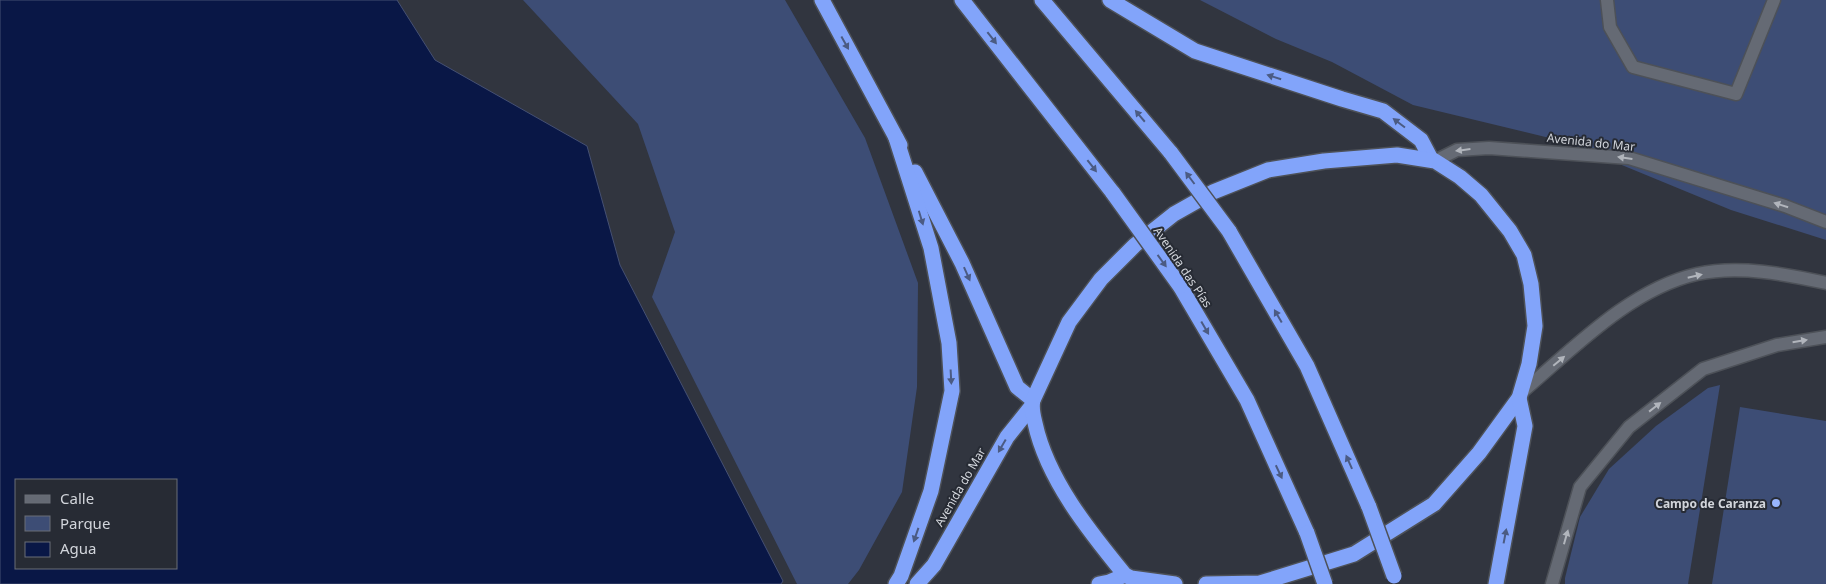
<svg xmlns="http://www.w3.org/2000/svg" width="1826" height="584" font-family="'Noto Sans',sans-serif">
	<rect width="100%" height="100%" fill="#31353f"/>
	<g fill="#3d4d75">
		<path d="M 523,0 L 785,0 L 865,138 L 918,283 L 917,387 L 902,492 L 859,570 L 848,584 L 797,584 L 652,297 L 675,232 L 638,124 Z"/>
		<path d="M 1200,0 L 1826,0 L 1826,240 L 1731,210 L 1566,142 L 1413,105 L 1332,62 L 1276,39 Z"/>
		<path d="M 1720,385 L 1688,584 L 1565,584 L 1565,578 L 1580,517 L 1609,469 L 1656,426 L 1708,388 Z"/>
		<path d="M 1740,407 L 1826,421 L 1826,584 L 1712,584 Z"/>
	</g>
	<path fill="#091746" stroke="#455073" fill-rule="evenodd" d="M 0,0 L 397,0 L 435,60 L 587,146 L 620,265 L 783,581 L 781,584 L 0,584 ZM 16,480 L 176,480 L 176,568 L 16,568 Z"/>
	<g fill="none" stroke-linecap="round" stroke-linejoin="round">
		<defs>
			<g id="street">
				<path d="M 1607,0 L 1610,27 L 1633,67 L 1736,94 L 1774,0"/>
				<path d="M 1435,161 L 1457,150 L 1489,148 L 1629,158 L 1785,206 L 1826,222"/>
				<path d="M 1521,393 C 1573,349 1630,289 1697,274 C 1739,265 1785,274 1826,283"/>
				<path d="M 1552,584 L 1580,487 L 1629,427 L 1703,369 L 1777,345 L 1826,337"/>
			</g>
			<g id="highway">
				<path d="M 822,0 L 900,145"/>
				<path d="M 962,0 L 1113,193"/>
				<path d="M 1042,0 L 1171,153"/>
				<path d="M 1110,0 L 1195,51 L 1342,99 L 1383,111 L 1421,140 L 1431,159"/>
				<path d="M 915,172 L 962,263 L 1017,387 L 1033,400"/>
				<path d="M 1229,231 L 1307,366 L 1369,507"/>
				<path d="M 1180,286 L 1247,400 L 1307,533"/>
				<path d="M 896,584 L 901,576 L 931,491 L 952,391 L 949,343 L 931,248 L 896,138"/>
				<path d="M 917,584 L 934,565 L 1007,437 L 1031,407"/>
				<path d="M 1099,584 L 1109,582 L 1125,575"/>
				<path d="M 1175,584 L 1131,578 L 1125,575 C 1089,531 1047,479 1035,423 C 1033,415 1031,408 1033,400 L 1069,322 L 1101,279 L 1135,245 L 1174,214 L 1213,192 L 1268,170 L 1324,161 L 1397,155 L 1435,161 L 1460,177 L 1481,195 L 1510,231 L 1524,255 L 1531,284 L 1535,326 L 1529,364 L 1519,398 L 1479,453 L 1434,504 L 1354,554 L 1260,583 L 1206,584"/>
				<path d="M 1496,584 L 1525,426 L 1519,398"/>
			</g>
		</defs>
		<use href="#street" stroke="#4d5158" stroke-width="15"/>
		<use href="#highway" stroke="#4d5158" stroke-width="18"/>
		<use href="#street" stroke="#656a74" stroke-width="12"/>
		<use href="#highway" stroke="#82a4fa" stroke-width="15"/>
		<defs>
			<g id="highway-bridge">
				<path d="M 1171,153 L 1229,231"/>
				<path d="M 1113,193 L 1180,286"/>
				<path d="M 1369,507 L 1394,576"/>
				<path d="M 1307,533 L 1325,584"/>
			</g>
		</defs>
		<use href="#highway-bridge" stroke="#4d5158" stroke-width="18" stroke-linecap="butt"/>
		<use href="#highway-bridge" stroke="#82a4fa" stroke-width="15"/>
	</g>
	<defs><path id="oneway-solid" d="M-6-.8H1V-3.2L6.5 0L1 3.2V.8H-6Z" transform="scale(1.25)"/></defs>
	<g fill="#4b5b83">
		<use href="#oneway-solid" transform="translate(992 38) rotate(52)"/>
		<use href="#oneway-solid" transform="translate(845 43) rotate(61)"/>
		<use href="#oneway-solid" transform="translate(1274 77) rotate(-162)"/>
		<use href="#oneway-solid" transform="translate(1140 116) rotate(-130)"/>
		<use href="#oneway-solid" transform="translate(1399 123) rotate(-143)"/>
		<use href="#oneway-solid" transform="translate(1092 166) rotate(52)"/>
		<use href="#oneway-solid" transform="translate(1190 178) rotate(-127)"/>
		<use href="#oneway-solid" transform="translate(921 218) rotate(73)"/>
		<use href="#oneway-solid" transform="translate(1162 261) rotate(54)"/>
		<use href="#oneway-solid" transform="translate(967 274) rotate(66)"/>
		<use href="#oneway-solid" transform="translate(1278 316) rotate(-120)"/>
		<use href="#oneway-solid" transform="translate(1205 328) rotate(60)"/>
		<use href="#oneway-solid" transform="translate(951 377) rotate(87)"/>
		<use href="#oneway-solid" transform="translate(1002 446) rotate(120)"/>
		<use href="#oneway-solid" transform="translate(1349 462) rotate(-114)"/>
		<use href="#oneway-solid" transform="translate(1279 472) rotate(65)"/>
		<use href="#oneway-solid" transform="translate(916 535) rotate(109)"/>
		<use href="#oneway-solid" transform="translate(1505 536) rotate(-79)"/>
	</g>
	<g fill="#b1b5bc">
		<use href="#oneway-solid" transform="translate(1463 150) rotate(173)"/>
		<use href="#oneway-solid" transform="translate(1625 158) rotate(-172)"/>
		<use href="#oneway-solid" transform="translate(1781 205) rotate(-162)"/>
		<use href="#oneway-solid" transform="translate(1695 276) rotate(-13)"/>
		<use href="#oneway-solid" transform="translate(1800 341) rotate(-9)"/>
		<use href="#oneway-solid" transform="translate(1559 361) rotate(-40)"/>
		<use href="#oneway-solid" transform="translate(1655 407) rotate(-38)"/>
		<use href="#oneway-solid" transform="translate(1566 537) rotate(-74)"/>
	</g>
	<circle fill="#98b5fd" stroke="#272b34" stroke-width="2" cx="1776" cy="503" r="5"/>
	<g text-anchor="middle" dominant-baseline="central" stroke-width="4" stroke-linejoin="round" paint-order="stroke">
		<g font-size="12" fill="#d2d5db" stroke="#272b34">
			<text transform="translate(1591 142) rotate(6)">Avenida do Mar</text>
			<text transform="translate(1183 267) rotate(56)">Avenida das Pías</text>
			<text transform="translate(960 487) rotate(-60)">Avenida do Mar</text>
		</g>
		<g font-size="12" font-weight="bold" fill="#d2d5db" stroke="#272b34" text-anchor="end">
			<text x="1766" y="503">Campo de Caranza</text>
		</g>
	</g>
	<rect x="15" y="479" width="162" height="90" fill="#272b34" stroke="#6b6f77"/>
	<rect x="25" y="495" width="25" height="8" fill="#656a74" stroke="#6b6f77"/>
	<text x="60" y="504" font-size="15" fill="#d2d5db">Calle</text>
	<rect x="25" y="516" width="25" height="15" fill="#3d4d75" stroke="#6b6f77"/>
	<text x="60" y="529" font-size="15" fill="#d2d5db">Parque</text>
	<rect x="25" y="542" width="25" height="15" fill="#091746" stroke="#6b6f77"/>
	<text x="60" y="554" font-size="15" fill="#d2d5db">Agua</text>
</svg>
